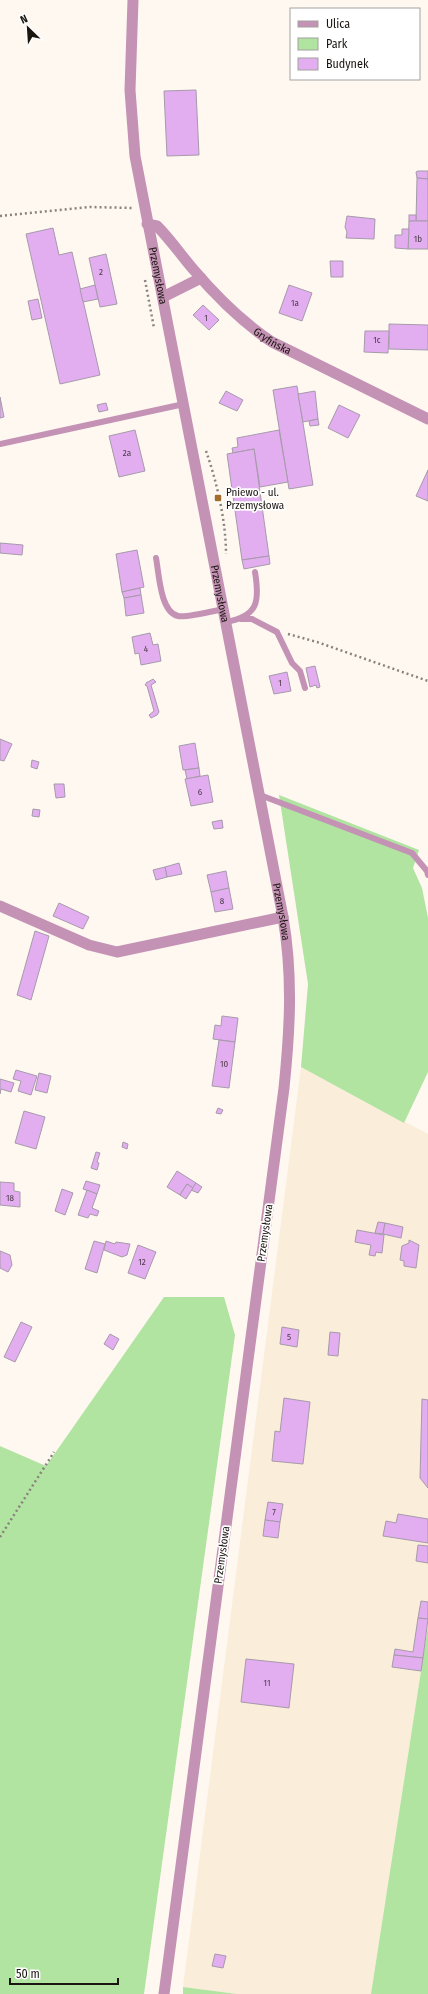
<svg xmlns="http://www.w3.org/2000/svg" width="428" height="1994" font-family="'Fira Sans Condensed',sans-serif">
	<rect width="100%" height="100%" fill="#fef8f1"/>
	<path fill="#faedd9" d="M 301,1067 L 428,1134 L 428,1626 L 371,1994 L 237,1994 L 183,1987 Z"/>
	<g fill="#b1e3a1">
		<path d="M 279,795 L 419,850 L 413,868 L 422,888 L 428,918 L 428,1072 L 404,1123 L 301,1067 L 308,984 Z"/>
		<path d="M 164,1297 L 224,1297 L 235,1335 L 144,1994 L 0,1994 L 0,1446 L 46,1466 Z"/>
		<path d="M 428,1626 L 428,1994 L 371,1994 Z"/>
		<path d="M 183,1987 L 237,1994 L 183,1994 Z"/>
	</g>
	<g fill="#e2aef0" stroke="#a69aaa">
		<path d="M 196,90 L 199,155 L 167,156 L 164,91 Z"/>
		<path d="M 418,171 L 428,171 L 428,179 L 417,178 L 416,172 Z"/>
		<path d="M 417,178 L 428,179 L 428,221 L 416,221 Z"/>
		<rect x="409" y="215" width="7" height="6"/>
		<path d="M 347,216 L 375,219 L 374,239 L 346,238 L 347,232 L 345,227 Z"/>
		<path d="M 409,221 L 428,221 L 428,249 L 408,249 Z"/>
		<path d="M 53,228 L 59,255 L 72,252 L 100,375 L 60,384 L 26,234 Z"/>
		<path d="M 402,229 L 409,229 L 408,249 L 395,248 L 395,235 L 402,235 Z"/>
		<path d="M 106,254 L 117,304 L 100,307 L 89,258 Z"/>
		<path d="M 330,261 L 343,261 L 343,277 L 331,277 Z"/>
		<path d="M 95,285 L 98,299 L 83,302 L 80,289 Z"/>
		<path d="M 289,285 L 312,293 L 302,321 L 279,313 Z"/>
		<path d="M 38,299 L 42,318 L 32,320 L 28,301 Z"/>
		<path d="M 203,305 L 219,320 L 209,330 L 193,315 Z"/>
		<path d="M 389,324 L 428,325 L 428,350 L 389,349 Z"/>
		<path d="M 365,331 L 389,331 L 388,353 L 364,352 Z"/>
		<path d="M 297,386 L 313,485 L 289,489 L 273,390 Z"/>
		<path d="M 226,391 L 243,400 L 237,411 L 219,403 Z"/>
		<path d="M 315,391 L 318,419 L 303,422 L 298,394 Z"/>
		<path d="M 0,397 L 4,417 L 0,418 Z"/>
		<path d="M 106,403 L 108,410 L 99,412 L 97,405 Z"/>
		<path d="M 339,405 L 360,415 L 348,438 L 328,428 Z"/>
		<path d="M 318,419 L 319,425 L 310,426 L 309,421 Z"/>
		<path d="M 135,430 L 145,471 L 119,477 L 109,436 Z"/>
		<path d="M 279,430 L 288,482 L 260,487 L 254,449 L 233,453 L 232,448 L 238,447 L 237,438 Z"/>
		<path d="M 254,449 L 269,556 L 242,560 L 227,454 Z"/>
		<path d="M 428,470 L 428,501 L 416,496 Z"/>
		<path d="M 0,543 L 23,545 L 22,555 L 0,553 Z"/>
		<path d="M 137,550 L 144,587 L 122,592 L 116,554 Z"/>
		<path d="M 269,556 L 270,564 L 244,569 L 242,560 Z"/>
		<path d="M 140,588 L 141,595 L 124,598 L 122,592 Z"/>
		<path d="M 141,595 L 144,613 L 126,616 L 124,598 Z"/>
		<path d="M 150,633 L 153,645 L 158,644 L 161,661 L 141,665 L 139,653 L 135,654 L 132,637 Z"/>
		<path d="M 315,666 L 320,687 L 317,688 L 316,685 L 310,687 L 306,668 Z"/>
		<path d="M 287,672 L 291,691 L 274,694 L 269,676 Z"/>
		<path d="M 153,679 L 156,682 L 151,685 L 159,712 L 157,715 L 151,718 L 149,715 L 154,711 L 147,686 L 145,685 L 147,682 L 148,682 Z"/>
		<path d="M 0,739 L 12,744 L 4,761 L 0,760 Z"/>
		<path d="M 195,743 L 199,768 L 183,770 L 179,746 Z"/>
		<path d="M 32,760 L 39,762 L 37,769 L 31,767 Z"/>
		<path d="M 199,768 L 200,776 L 187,779 L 185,770 Z"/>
		<path d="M 208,775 L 213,802 L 191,806 L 185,779 Z"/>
		<path d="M 54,784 L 64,784 L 65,797 L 56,798 Z"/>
		<path d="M 33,809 L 40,810 L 39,817 L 32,816 Z"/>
		<path d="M 222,820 L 223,828 L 214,829 L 212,822 Z"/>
		<path d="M 179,863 L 182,874 L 167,877 L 165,867 Z"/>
		<path d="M 165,867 L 167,877 L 156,880 L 153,870 Z"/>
		<path d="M 226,871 L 229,888 L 211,892 L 207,875 Z"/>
		<path d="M 229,888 L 233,909 L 215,912 L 211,892 Z"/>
		<path d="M 59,903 L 89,917 L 83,929 L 53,916 Z"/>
		<path d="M 35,931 L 49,936 L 31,1000 L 17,995 Z"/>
		<path d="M 222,1016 L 238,1018 L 235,1042 L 213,1039 L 215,1025 L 221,1026 Z"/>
		<path d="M 219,1040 L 235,1042 L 229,1088 L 212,1086 Z"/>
		<path d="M 16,1070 L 37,1076 L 31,1095 L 18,1091 L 21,1081 L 13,1079 Z"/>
		<path d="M 39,1073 L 51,1076 L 47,1093 L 35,1090 Z"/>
		<path d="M 0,1079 L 14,1083 L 11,1092 L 1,1089 L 0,1094 Z"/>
		<path d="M 218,1108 L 223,1110 L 221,1114 L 216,1113 Z"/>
		<path d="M 24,1111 L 45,1117 L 36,1149 L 15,1143 Z"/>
		<path d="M 123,1142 L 128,1144 L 127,1149 L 122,1147 Z"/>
		<path d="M 96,1152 L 100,1153 L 97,1162 L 99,1163 L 97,1170 L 91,1168 Z"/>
		<path d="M 177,1171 L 196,1183 L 193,1188 L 187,1184 L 180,1195 L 167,1187 Z"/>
		<path d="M 86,1181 L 100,1185 L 97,1194 L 83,1189 Z"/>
		<path d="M 0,1182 L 14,1183 L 14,1191 L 20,1192 L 20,1207 L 0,1205 Z"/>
		<path d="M 196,1183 L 202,1187 L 198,1193 L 191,1190 Z"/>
		<path d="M 187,1184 L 193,1188 L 186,1199 L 180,1195 Z"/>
		<path d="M 62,1189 L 73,1193 L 65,1215 L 55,1211 Z"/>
		<path d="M 87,1190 L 97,1194 L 92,1208 L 99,1211 L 97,1216 L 90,1214 L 88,1218 L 78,1215 Z"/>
		<path d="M 378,1222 L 385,1223 L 383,1234 L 375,1233 Z"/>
		<path d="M 385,1223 L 403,1227 L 401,1238 L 383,1234 Z"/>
		<path d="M 357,1230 L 384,1235 L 382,1253 L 376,1252 L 375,1256 L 369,1255 L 371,1245 L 355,1242 Z"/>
		<path d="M 409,1240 L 419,1245 L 416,1268 L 404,1266 L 404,1261 L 400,1260 L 402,1246 L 409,1243 Z"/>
		<path d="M 94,1241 L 105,1244 L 97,1273 L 85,1269 Z"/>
		<path d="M 106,1241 L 115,1244 L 116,1242 L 130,1244 L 127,1255 L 122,1257 L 104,1250 Z"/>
		<path d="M 138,1245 L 156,1252 L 145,1279 L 128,1273 Z"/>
		<path d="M 0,1251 L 10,1255 L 12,1265 L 8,1272 L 0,1268 Z"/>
		<path d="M 21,1322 L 32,1327 L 15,1362 L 4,1357 Z"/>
		<path d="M 282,1327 L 299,1330 L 297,1347 L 280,1344 Z"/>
		<path d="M 330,1332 L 340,1333 L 338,1356 L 328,1355 Z"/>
		<path d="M 110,1334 L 119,1339 L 113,1350 L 104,1344 Z"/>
		<path d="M 284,1398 L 310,1402 L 303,1464 L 272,1461 L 275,1431 L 280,1432 Z"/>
		<path d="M 422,1399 L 428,1400 L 428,1488 L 420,1478 Z"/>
		<path d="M 268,1502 L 283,1504 L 280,1522 L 265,1520 Z"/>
		<path d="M 398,1514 L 428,1519 L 428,1543 L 383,1536 L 386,1521 L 396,1523 Z"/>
		<path d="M 265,1520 L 280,1522 L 278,1538 L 263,1536 Z"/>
		<path d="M 418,1545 L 428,1546 L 428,1563 L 416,1561 Z"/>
		<path d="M 421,1601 L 428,1602 L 428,1619 L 418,1618 Z"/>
		<path d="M 418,1618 L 428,1619 L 423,1658 L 394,1655 L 395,1649 L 413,1652 Z"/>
		<path d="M 394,1655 L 423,1658 L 421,1671 L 392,1667 Z"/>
		<path d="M 246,1659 L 294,1664 L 289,1708 L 241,1702 Z"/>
		<path d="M 215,1954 L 226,1956 L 223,1968 L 212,1966 Z"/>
	</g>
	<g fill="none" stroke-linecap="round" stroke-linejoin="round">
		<g stroke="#89837d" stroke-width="2.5" stroke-dasharray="2 3" stroke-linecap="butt">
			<path d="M 0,216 L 90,207 L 133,208"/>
			<path d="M 145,280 L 154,328"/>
			<path d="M 206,451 C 217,482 226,522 226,554"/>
			<path d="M 288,634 L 317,642 L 428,681"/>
			<path d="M 0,1537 L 54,1452"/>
		</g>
		<g stroke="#c492b4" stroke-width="6">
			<path d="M 0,444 L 184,404"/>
			<path d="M 156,558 C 159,573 160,612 178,616 C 186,618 214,611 224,609"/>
			<path d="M 241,619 L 252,619 L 277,632 L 292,663 L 300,671 L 305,688"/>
			<path d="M 226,622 C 258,616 260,602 255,572"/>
			<path d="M 260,795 L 412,853 L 427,871 L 428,875"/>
		</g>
		<g stroke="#c492b4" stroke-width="11">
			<path id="s1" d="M 133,0 L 130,90 L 135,156 L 283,917 C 293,976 290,1029 284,1088 L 164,1994"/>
			<path id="s2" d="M 147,224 L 157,226 C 170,239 181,255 193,269 C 216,296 242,322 272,342 L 428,419"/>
			<path d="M 163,297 L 201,278"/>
			<path d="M 0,906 L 89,945 L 117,952 L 283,917"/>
		</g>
	</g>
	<rect fill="#a66c2b" stroke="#fff" stroke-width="1.5" x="214" y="494" width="8" height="8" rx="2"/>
	<g text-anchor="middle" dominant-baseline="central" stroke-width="3.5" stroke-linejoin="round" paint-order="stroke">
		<g font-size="9" fill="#4d3b48">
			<text x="418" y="239">1b</text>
			<text x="101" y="272">2</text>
			<text x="295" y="303">1a</text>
			<text x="206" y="318">1</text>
			<text x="377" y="340">1c</text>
			<text x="127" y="453">2a</text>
			<text x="146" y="649">4</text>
			<text x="280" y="683">1</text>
			<text x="200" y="792">6</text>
			<text x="222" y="901">8</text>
			<text x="224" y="1064">10</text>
			<text x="10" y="1198">18</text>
			<text x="142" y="1262">12</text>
			<text x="289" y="1337">5</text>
			<text x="274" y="1512">7</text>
			<text x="267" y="1683">11</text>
		</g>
		<g font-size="11" fill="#1b1510" stroke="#fff">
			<text stroke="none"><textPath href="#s1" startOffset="278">Przemysłowa</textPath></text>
			<text stroke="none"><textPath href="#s2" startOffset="174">Gryfińska</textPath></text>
			<text stroke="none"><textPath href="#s1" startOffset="602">Przemysłowa</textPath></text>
			<text stroke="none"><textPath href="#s1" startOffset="926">Przemysłowa</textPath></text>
			<text transform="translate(265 1233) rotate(-82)">Przemysłowa</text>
			<text transform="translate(222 1555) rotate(-82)">Przemysłowa</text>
		</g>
		<g font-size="11" fill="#1b1510" stroke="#fff" text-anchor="start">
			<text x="226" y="492">Pniewo - ul.<tspan x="226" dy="13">Przemysłowa</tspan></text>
		</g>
	</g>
	<rect x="290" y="8" width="130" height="72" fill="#ffffff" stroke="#a4a19f"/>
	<rect x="298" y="21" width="20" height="6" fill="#c492b4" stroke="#a4a19f"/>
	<text x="326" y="28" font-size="12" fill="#1b1510">Ulica</text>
	<rect x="298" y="38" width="20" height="12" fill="#b1e3a1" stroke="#a4a19f"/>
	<text x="326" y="48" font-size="12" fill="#1b1510">Park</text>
	<rect x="298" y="58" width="20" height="12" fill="#e2aef0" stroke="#a4a19f"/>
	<text x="326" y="68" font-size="12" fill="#1b1510">Budynek</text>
	<g transform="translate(28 28) rotate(335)" stroke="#ffffff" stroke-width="3" paint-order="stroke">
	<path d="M0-3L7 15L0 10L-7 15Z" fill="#1b1510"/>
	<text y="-6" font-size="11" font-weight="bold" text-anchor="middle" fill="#1b1510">N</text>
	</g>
	<path d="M10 1978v6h108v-6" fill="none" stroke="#1b1510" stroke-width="2"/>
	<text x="16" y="1978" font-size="12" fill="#1b1510" stroke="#ffffff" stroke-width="3" paint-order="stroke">50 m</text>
</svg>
